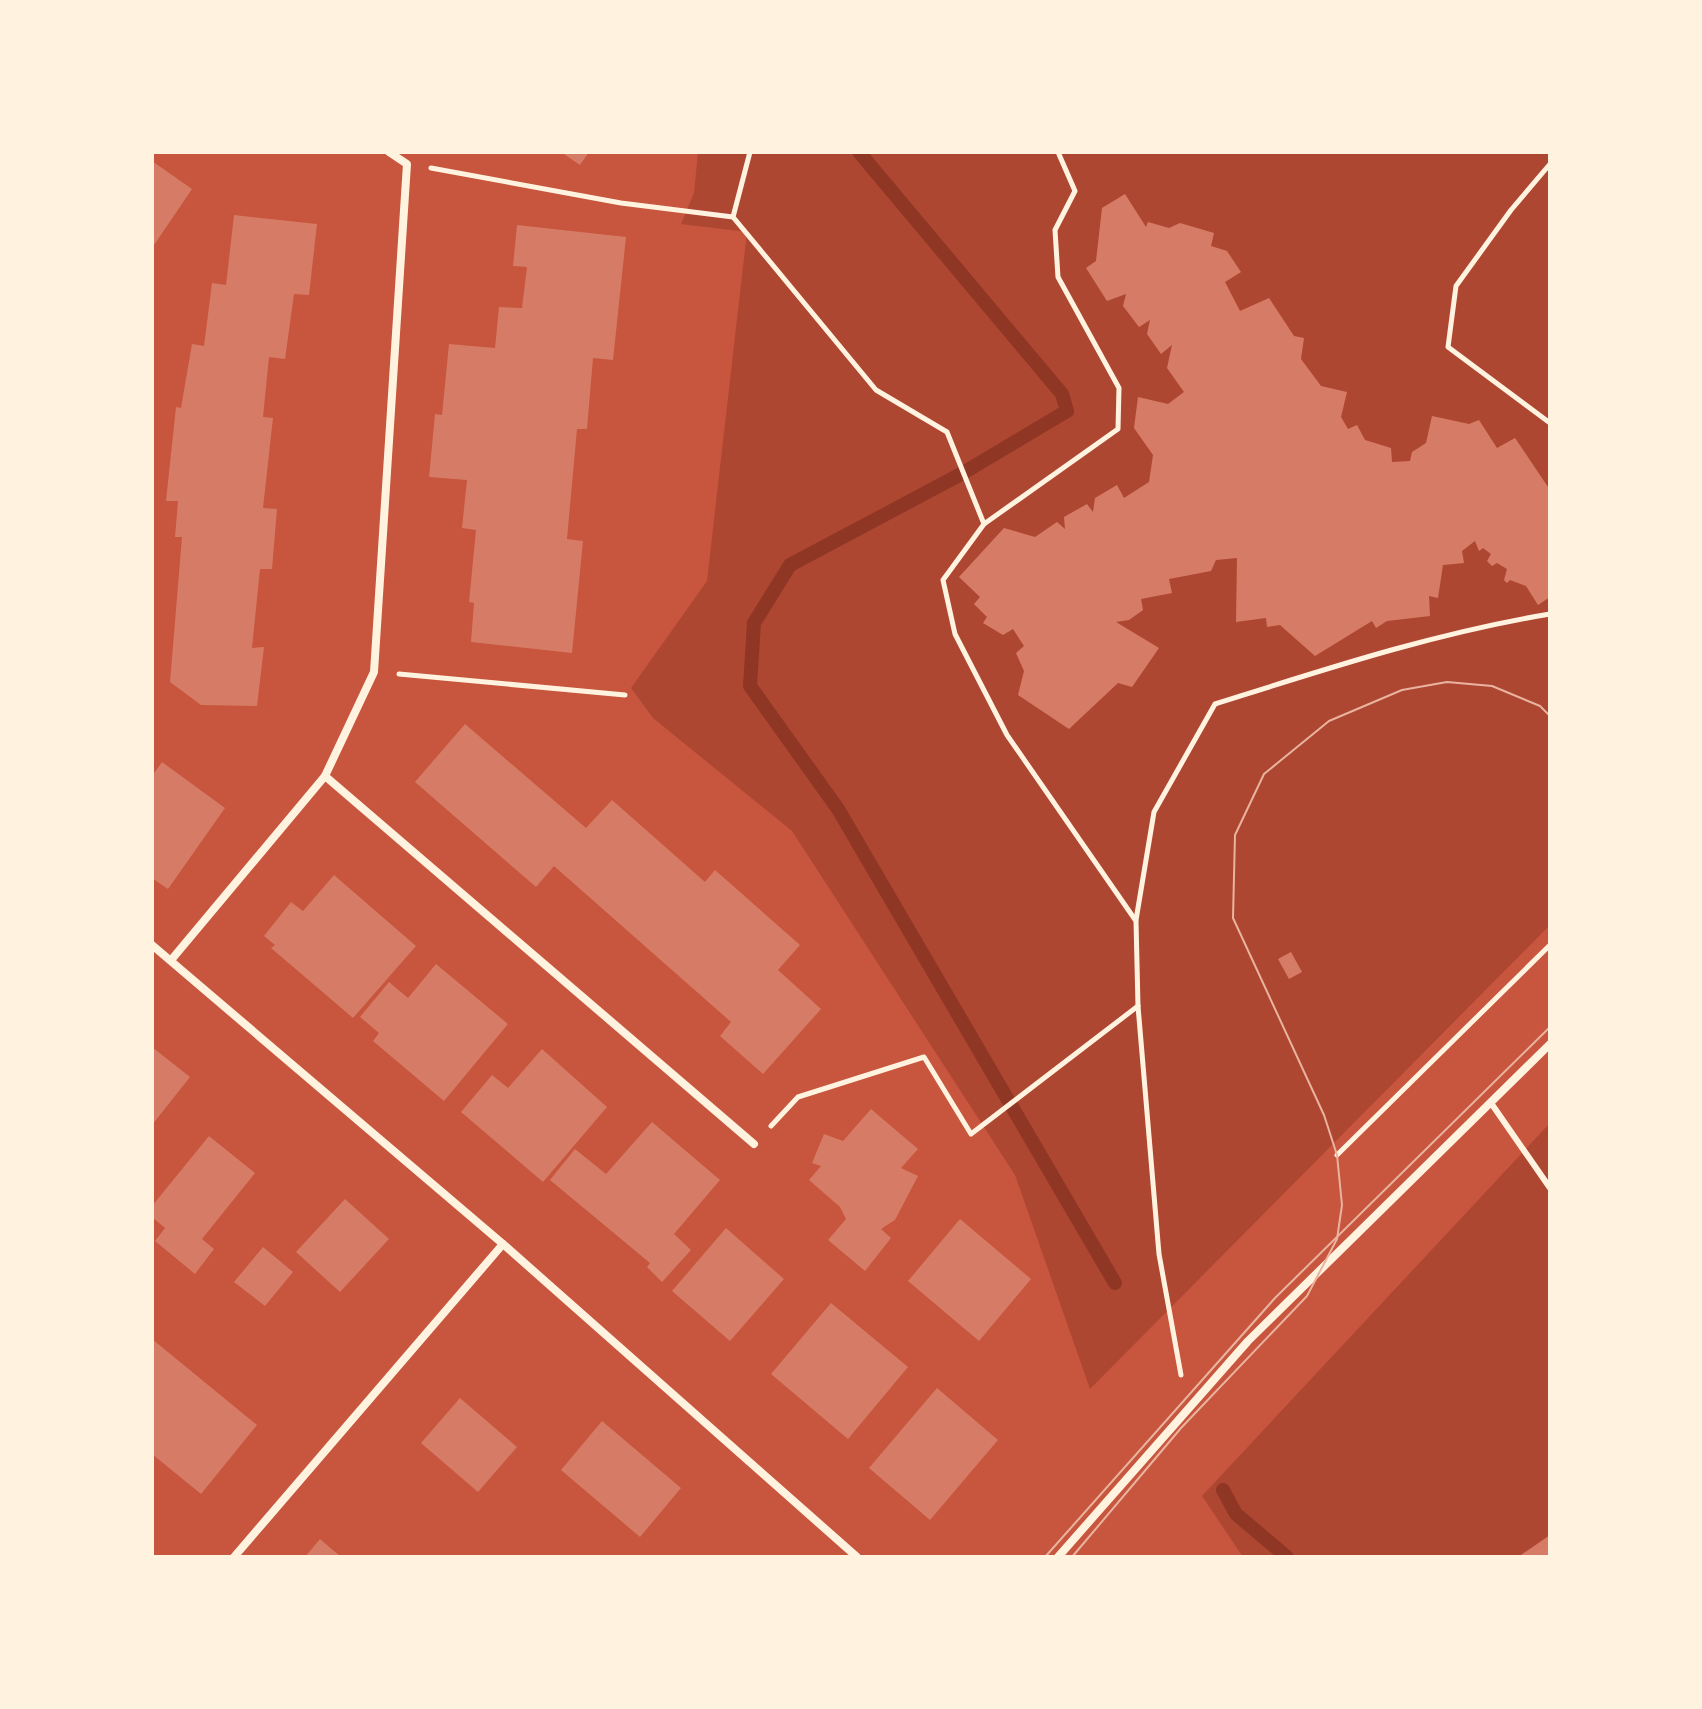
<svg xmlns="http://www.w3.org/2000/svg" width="1702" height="1709" font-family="'Varela Round',sans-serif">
	<rect width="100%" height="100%" fill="#c8553d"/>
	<g fill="#ae4732">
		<path d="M 698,152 L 1550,152 L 1550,925 L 1090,1389 L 1015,1175 L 792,831 L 653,718 L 631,688 L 707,581 L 747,232 L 681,224 L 694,193 Z"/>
		<path d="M 1550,1123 L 1550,1557 L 1243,1557 L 1202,1496 Z"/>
	</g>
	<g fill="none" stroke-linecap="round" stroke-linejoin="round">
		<g stroke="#8f3625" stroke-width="14">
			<path d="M 859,152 L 1062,394 L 1067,411 L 963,473 L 790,565 L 754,623 L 750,686 L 838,809 L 1115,1283"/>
			<path d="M 1223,1490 L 1236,1514 L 1287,1557"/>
		</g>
	</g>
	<g fill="#d67c66">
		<path d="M 561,152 L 589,152 L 580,165 Z"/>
		<path d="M 152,161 L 192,189 L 152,248 Z"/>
		<path d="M 1125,194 L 1146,227 L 1148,222 L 1169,228 L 1180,223 L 1214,233 L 1211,246 L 1227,251 L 1241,272 L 1225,282 L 1240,311 L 1269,298 L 1294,336 L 1304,338 L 1301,359 L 1321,386 L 1347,392 L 1341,417 L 1348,429 L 1357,425 L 1365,440 L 1391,448 L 1392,462 L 1410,461 L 1412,452 L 1426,443 L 1432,416 L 1469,424 L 1479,420 L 1497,448 L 1515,438 L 1550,490 L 1550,597 L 1538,605 L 1526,586 L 1510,580 L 1507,583 L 1504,580 L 1507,569 L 1497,563 L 1492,566 L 1487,561 L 1491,554 L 1483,548 L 1479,551 L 1475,541 L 1462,551 L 1464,563 L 1443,565 L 1438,598 L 1429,596 L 1430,616 L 1387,621 L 1376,628 L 1372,621 L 1315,656 L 1280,625 L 1267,627 L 1266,618 L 1236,622 L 1237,558 L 1216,560 L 1211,571 L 1169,579 L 1172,593 L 1141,599 L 1143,610 L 1129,620 L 1116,622 L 1159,648 L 1132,687 L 1118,683 L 1069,729 L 1018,695 L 1024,671 L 1016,653 L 1024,646 L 1013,629 L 1003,635 L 983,623 L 987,617 L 974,604 L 980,597 L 959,577 L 1004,528 L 1035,537 L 1057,522 L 1065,529 L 1064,517 L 1087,504 L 1093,512 L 1095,498 L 1117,485 L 1124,498 L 1149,482 L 1153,455 L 1134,428 L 1138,397 L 1168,404 L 1184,392 L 1167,368 L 1172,345 L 1161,354 L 1147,334 L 1150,320 L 1139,327 L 1123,306 L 1126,294 L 1107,301 L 1086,268 L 1096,261 L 1102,208 Z"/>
		<path d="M 234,215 L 317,224 L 309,295 L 294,294 L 285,359 L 269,357 L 263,417 L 273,418 L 263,508 L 277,509 L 272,569 L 260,569 L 252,648 L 264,647 L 257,706 L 201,705 L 170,682 L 182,537 L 175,537 L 178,501 L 166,501 L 176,407 L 181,408 L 192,344 L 204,346 L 212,283 L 226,285 Z"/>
		<path d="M 517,225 L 626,237 L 613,360 L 593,358 L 587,429 L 577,429 L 567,539 L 583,541 L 572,653 L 471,642 L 474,603 L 469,602 L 476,530 L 462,528 L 467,480 L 429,477 L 435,414 L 442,415 L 449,344 L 495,348 L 499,307 L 522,308 L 527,267 L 513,266 Z"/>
		<path d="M 465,724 L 586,828 L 612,800 L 705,882 L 715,870 L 800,945 L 778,970 L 821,1009 L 763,1074 L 720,1036 L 731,1022 L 554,866 L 536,887 L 415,782 Z"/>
		<path d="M 162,762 L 225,808 L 168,889 L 152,878 L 152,776 Z"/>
		<path d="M 334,875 L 416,946 L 353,1018 L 271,948 L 275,945 L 264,936 L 291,902 L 303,911 Z"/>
		<path d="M 1291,952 L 1302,972 L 1289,979 L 1278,959 Z"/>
		<path d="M 436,964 L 508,1024 L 444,1101 L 373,1041 L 379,1033 L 360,1017 L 389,982 L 408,998 Z"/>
		<path d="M 152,1047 L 190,1077 L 152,1125 Z"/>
		<path d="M 542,1049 L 607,1107 L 543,1182 L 461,1112 L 492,1075 L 508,1088 Z"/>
		<path d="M 871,1109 L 918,1149 L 901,1168 L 918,1176 L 895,1220 L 881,1229 L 891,1238 L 865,1271 L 828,1240 L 846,1219 L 840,1207 L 809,1180 L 821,1166 L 812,1163 L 824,1134 L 843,1141 Z"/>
		<path d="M 652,1122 L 720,1180 L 674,1234 L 691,1250 L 662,1282 L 647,1267 L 650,1263 L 550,1180 L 575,1149 L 606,1174 Z"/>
		<path d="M 209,1136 L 255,1173 L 202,1239 L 214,1249 L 195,1274 L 155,1241 L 165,1228 L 152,1217 L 152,1206 Z"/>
		<path d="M 345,1199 L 389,1239 L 340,1292 L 296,1252 Z"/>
		<path d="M 960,1219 L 1031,1279 L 979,1341 L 908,1281 Z"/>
		<path d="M 726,1228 L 784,1279 L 730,1341 L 672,1291 Z"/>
		<path d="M 263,1247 L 293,1272 L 265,1306 L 234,1282 Z"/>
		<path d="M 831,1303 L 908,1367 L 848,1439 L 771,1374 Z"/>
		<path d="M 152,1339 L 257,1425 L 201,1494 L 152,1454 Z"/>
		<path d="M 937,1388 L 998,1440 L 930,1520 L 869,1468 Z"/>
		<path d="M 460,1398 L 517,1447 L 478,1492 L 421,1443 Z"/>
		<path d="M 602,1421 L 681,1488 L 640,1537 L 561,1470 Z"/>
		<path d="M 1550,1535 L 1550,1557 L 1518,1557 Z"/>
		<path d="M 320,1539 L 341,1557 L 305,1557 Z"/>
	</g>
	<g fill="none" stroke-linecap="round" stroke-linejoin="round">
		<g stroke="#fff3e0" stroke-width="5">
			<path d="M 1058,152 L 1075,191 L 1055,230 L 1058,277 L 1119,388 L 1118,429 L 984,524 L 943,580 L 955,634 L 1007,735 L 1136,921 L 1138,1006 L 1159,1254 L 1181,1375"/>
			<path d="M 1550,164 L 1511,210 L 1456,286 L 1448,347 L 1550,423"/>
			<path d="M 431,168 L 621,203 L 733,217 L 750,152"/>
			<path d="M 733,217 L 876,390 L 947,432 L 984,524"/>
			<path d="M 399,674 L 625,695"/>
			<path d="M 1136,920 L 1154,812 L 1215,704 C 1326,669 1435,633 1550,614"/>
			<path d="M 771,1126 L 798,1097 L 924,1057 L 971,1134 L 1138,1006"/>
			<path d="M 1337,1155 L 1550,945"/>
		</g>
		<path stroke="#fff3e0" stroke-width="6" d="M 1491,1103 L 1550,1188"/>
		<g stroke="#fff3e0" stroke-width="8">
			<path d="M 325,776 L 754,1144"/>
			<path d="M 152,945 L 503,1244 L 857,1557"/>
			<path d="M 172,959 L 325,776 L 374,672 L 407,164 L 389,152"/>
			<path d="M 234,1557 L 503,1244"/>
			<path d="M 1058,1557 L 1248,1341 L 1550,1044"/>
		</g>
		<g stroke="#e9b49f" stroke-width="2">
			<path d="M 1045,1557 L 1275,1298 L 1550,1027"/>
			<path d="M 1072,1557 L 1181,1428 L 1307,1296 L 1337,1239 L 1342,1205 L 1337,1155 L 1324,1115 L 1233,918 L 1235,835 L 1264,774 L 1329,721 L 1402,690 L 1447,682 L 1492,686 L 1540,706 L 1550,716"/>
		</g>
	</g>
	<rect width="1702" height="1709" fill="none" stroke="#fff3e0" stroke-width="308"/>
</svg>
